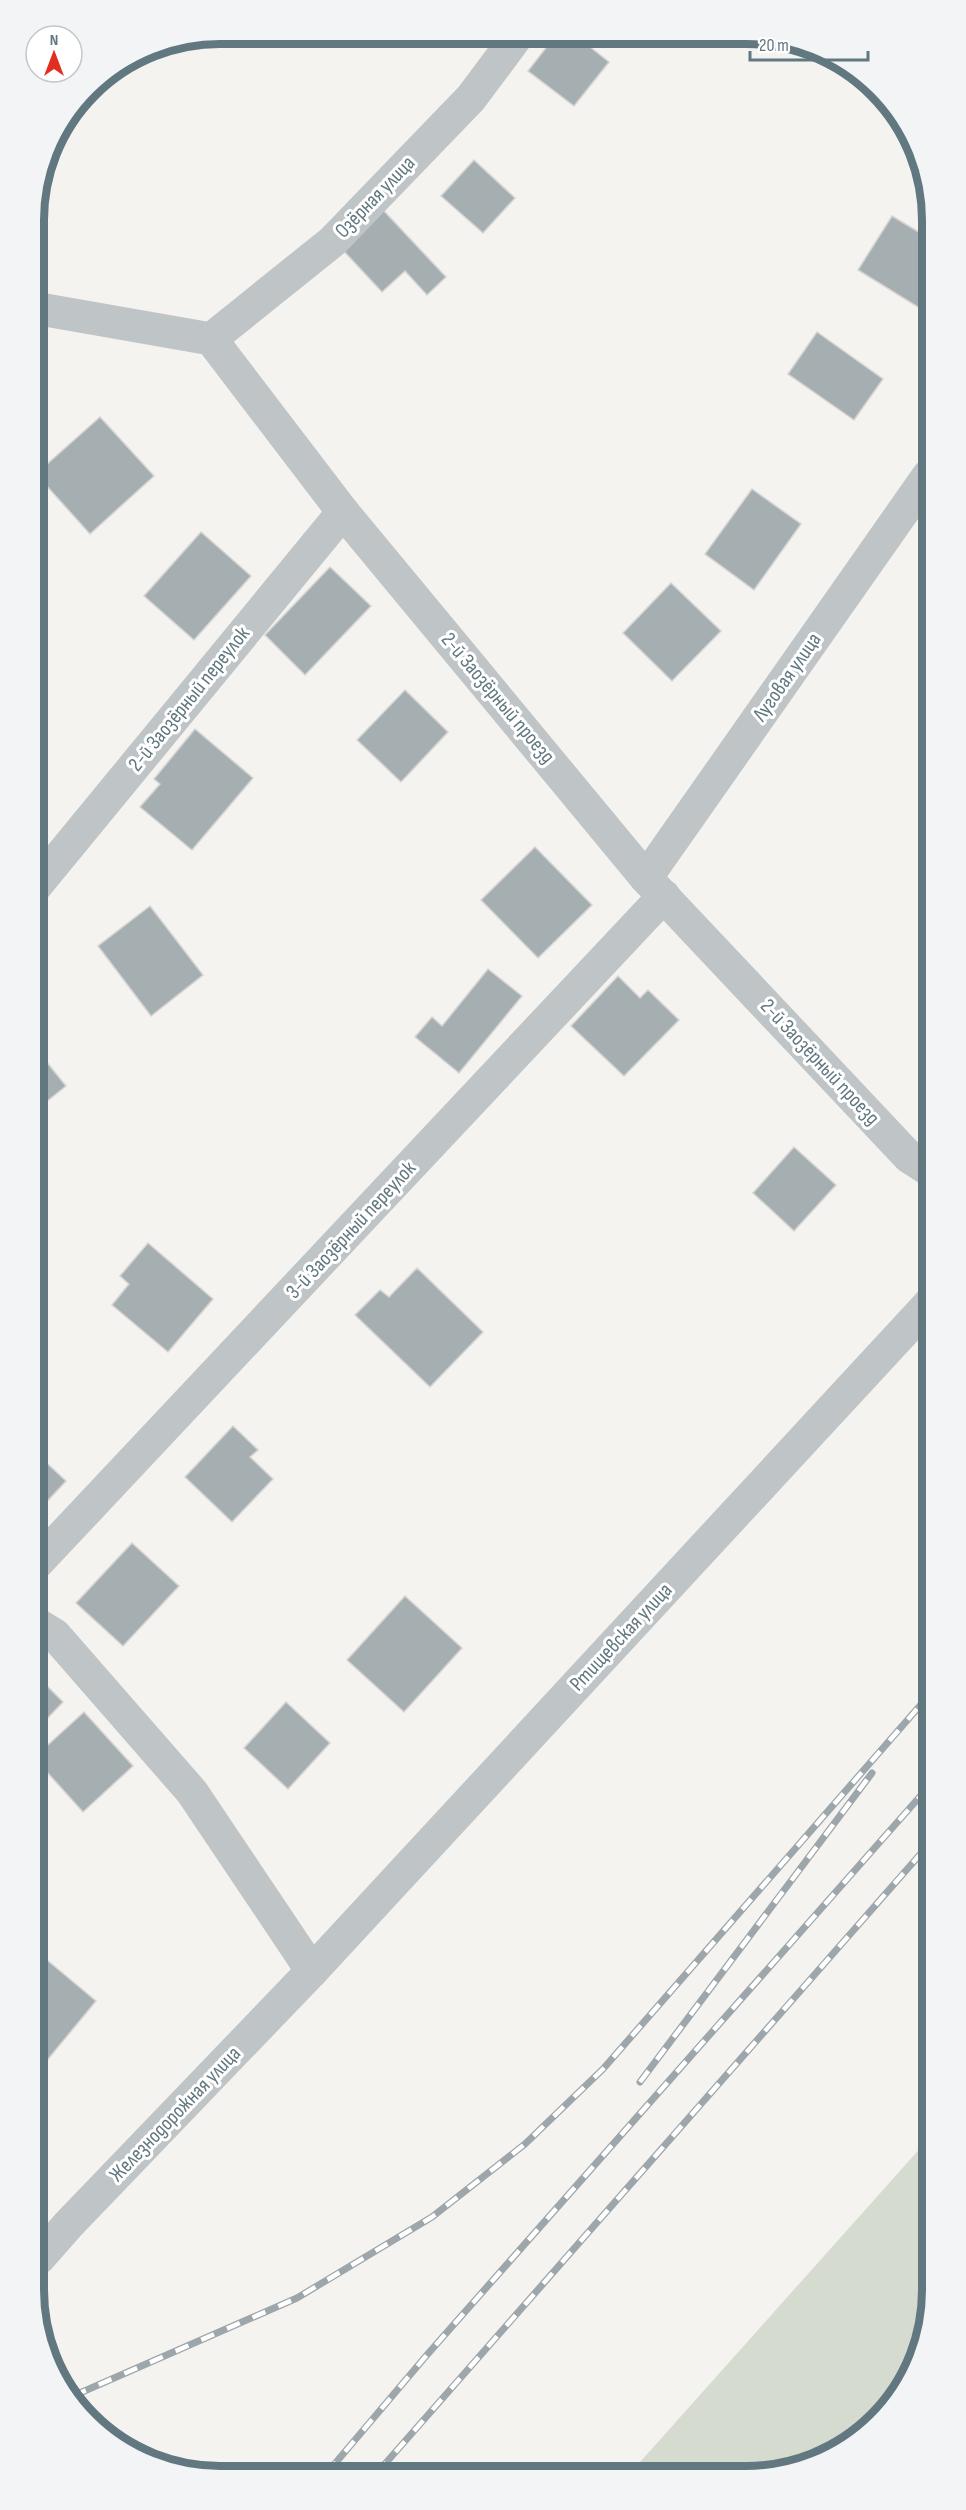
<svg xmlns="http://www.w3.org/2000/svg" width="966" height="2510" font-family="'Sofia Sans Condensed',sans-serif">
	<rect width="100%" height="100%" fill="#f4f3ef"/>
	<path fill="#d6dbd0" d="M 932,2135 L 933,2303 L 919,2362 L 894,2404 L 850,2446 L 795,2471 L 632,2471 Z"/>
	<g fill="#a5afb2" stroke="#d5d4d2" stroke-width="1.5">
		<path d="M 556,35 L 575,35 L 609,62 L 574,106 L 528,71 Z"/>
		<path d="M 474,160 L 515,198 L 483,233 L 441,196 Z"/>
		<path d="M 383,210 L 446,277 L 427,295 L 405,271 L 382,292 L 341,248 Z"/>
		<path d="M 892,216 L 927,237 L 926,312 L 858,270 Z"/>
		<path d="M 817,332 L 883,379 L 854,420 L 788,374 Z"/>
		<path d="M 100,417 L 154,476 L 90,534 L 36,474 Z"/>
		<path d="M 752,489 L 801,524 L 754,590 L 705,554 Z"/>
		<path d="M 201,532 L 251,576 L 194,640 L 144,596 Z"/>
		<path d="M 330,567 L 371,606 L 305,675 L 265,635 Z"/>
		<path d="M 671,583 L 721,631 L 672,681 L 623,633 Z"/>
		<path d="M 405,690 L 448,732 L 401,782 L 357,740 Z"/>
		<path d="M 195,729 L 253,778 L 192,850 L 140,807 L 160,784 L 154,779 Z"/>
		<path d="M 35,760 L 45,769 L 35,779 Z"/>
		<path d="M 535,847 L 592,905 L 538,958 L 481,900 Z"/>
		<path d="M 150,906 L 203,975 L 151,1016 L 98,946 Z"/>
		<path d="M 488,969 L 522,996 L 459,1073 L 415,1037 L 432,1017 L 442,1026 Z"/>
		<path d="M 618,976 L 640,998 L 648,990 L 679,1020 L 624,1076 L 571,1026 Z"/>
		<path d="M 36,1049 L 66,1086 L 36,1110 Z"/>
		<path d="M 794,1147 L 836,1185 L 794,1231 L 753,1193 Z"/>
		<path d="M 148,1243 L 213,1299 L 168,1352 L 112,1305 L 129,1284 L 120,1276 Z"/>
		<path d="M 417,1268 L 483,1332 L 430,1387 L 355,1315 L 380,1290 L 389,1297 Z"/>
		<path d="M 233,1426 L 258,1450 L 250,1457 L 273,1479 L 232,1522 L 185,1477 Z"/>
		<path d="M 37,1454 L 66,1481 L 37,1512 Z"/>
		<path d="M 132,1543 L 179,1586 L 123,1646 L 76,1603 Z"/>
		<path d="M 405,1596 L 462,1648 L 404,1712 L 347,1660 Z"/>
		<path d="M 37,1676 L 63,1702 L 38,1728 Z"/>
		<path d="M 286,1702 L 330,1743 L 288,1789 L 244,1748 Z"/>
		<path d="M 84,1712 L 133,1766 L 83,1812 L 38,1762 L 38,1754 Z"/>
		<path d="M 47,1960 L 96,2001 L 39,2070 L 38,1971 Z"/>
	</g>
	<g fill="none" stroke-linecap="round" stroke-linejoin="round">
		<g stroke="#bfc4c6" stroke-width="33">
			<path d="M 34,308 L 211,339 L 343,512 L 646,878 L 909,1157 L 929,1170"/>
			<path d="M 211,339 L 333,241 L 471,98 L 518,35"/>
			<path d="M 646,878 L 928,476"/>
			<path d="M 35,887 L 343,512"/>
			<path d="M 37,1563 L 664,896"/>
			<path d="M 37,1624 L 55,1635 L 192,1792 L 312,1971"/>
			<path d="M 39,2258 L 68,2225 L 312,1971 L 930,1303"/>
		</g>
		<defs>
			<g id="rail">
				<path d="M 640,2082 L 872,1773"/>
				<path d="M 73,2396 L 297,2298 L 432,2217 L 525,2144 L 603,2069 L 931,1693"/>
				<path d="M 327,2473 L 426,2356 L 931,1784"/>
				<path d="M 377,2473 L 931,1842"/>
			</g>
		</defs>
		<use href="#rail" stroke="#9da6aa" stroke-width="7"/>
		<use href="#rail" stroke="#fff" stroke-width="4.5" stroke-dasharray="14" stroke-linecap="butt"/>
	</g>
	<g text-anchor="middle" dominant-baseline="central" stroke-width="6" stroke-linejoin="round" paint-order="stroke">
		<g font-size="21" fill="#627881" stroke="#fff">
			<text transform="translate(375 197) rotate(-46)">Озёрная улица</text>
			<text transform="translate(787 677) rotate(-55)">Луговая улица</text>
			<text transform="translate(498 698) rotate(50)">2-й Заозёрный проезд</text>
			<text transform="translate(189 699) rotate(-51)">2-й Заозёрный переулок</text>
			<text transform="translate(820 1062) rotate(47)">2-й Заозёрный проезд</text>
			<text transform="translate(351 1230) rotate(-47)">3-й Заозёрный переулок</text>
			<text transform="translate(621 1637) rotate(-47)">Ртищевская улица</text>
			<text transform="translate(175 2114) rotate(-46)">Железнодорожная улица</text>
		</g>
	</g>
	<path d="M0 0H966V2510H0ZM220 44H746A176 176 0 0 1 922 220V2290A176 176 0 0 1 746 2466H220A176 176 0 0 1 44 2290V220A176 176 0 0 1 220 44Z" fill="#f2f4f5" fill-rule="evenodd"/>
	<path fill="none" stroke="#627881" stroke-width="8" d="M220 44H746A176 176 0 0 1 922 220V2290A176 176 0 0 1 746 2466H220A176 176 0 0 1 44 2290V220A176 176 0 0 1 220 44Z"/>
	<g transform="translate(54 54)"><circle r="28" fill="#ffffff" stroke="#c0c9cd" stroke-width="1.5"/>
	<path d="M0-4.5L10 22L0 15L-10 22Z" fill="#e32d20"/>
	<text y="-9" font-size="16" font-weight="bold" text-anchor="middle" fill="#627881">N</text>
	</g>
	<path d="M750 51v9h118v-9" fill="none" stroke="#627881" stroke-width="3"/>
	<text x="759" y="51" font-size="18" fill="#627881" stroke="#ffffff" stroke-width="4.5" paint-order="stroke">20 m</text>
</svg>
